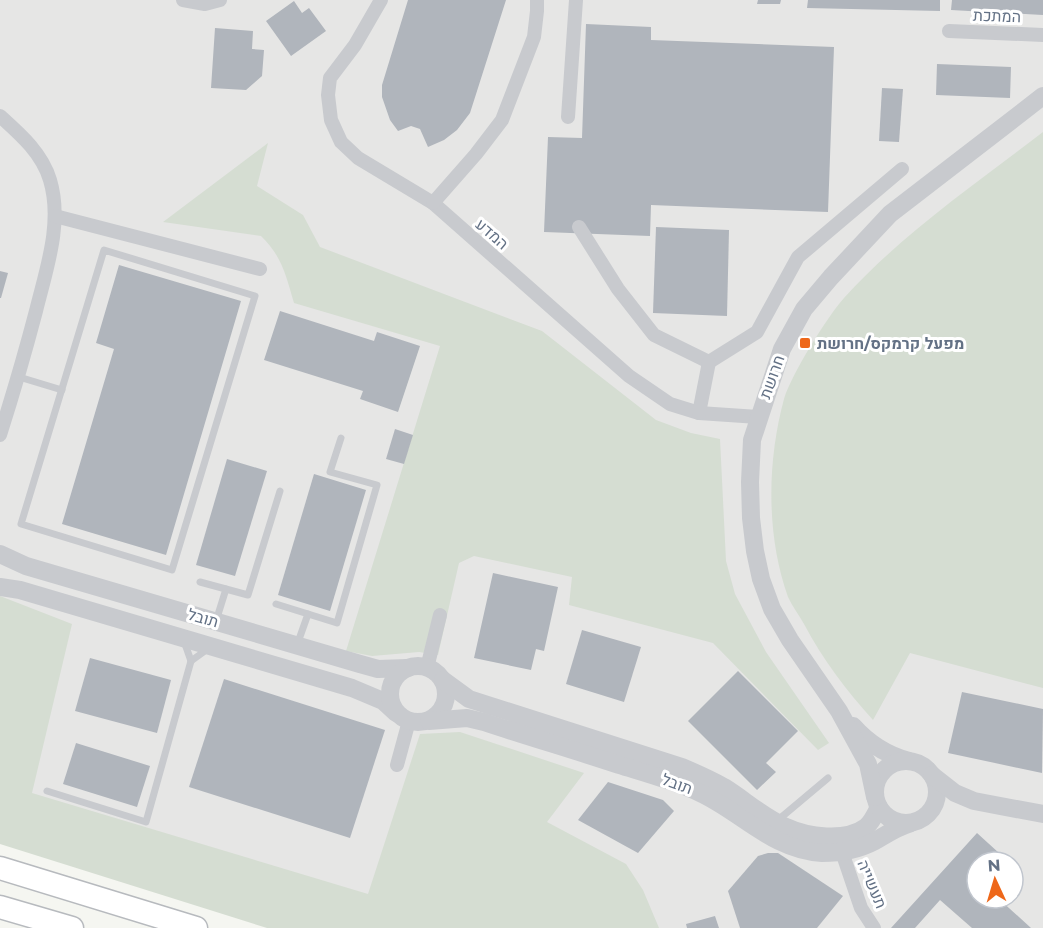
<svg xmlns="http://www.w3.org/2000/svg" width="1043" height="928" font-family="Montserrat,Heebo,sans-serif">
	<rect width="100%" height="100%" fill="#f5f6f1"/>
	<path fill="#e6e6e5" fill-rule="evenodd" d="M 0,0 L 1043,0 L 1043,928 L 320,928 L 0,833 ZM 977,862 L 1013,862 L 1013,898 L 977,898 Z"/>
	<g fill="#d5ddd2">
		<path d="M 1043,132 L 1043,688 L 910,653 L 873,720 C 846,690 823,660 804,624 C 799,615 792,606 788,597 C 766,535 767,462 784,399 C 791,375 827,317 844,298 C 902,234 974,185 1043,132 Z"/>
		<path d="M 268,143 L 257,186 L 303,215 L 320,247 L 542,331 L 656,420 L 691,433 L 720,439 L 726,561 L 735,594 L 766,652 L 829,743 L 818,750 L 713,643 L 569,605 L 572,577 L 474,556 L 459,563 L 438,655 L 419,652 L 372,656 L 346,651 L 440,346 L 294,303 C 286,276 282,256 261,236 L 163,222 Z"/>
		<path d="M 0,596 L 72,624 L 32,793 L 368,894 L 420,734 L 460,732 L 584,773 L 547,822 L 626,864 L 643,890 L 659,928 L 267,928 L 0,844 Z"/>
	</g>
	<g fill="#b0b5bc">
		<path d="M 408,0 L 506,0 L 470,113 L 457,130 L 444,140 L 428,147 L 420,129 L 411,126 L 398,131 L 390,120 L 382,97 L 382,85 Z"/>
		<path d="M 758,0 L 781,0 L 780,4 L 757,4 Z"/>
		<path d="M 808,0 L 940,0 L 940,11 L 807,8 Z"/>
		<path d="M 952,0 L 1043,0 L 1043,15 L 951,10 Z"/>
		<path d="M 294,1 L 302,13 L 309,8 L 326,31 L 291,56 L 266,21 Z"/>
		<path d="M 586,24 L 651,27 L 651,40 L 834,47 L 828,212 L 651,205 L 650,236 L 544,232 L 548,137 L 582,138 Z"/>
		<path d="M 215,28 L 253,31 L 252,49 L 264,50 L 262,76 L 246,90 L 211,88 Z"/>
		<path d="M 937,64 L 1011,67 L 1010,98 L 936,95 Z"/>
		<path d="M 882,88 L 903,89 L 899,142 L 879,141 Z"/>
		<path d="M 656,227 L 729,230 L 727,316 L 653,313 Z"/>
		<path d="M 119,265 L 241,301 L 166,555 L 62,524 L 114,349 L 96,343 Z"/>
		<path d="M 0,271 L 8,273 L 1,298 L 0,298 Z"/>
		<path d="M 280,311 L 374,341 L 377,332 L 420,346 L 398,412 L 360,399 L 363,391 L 264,360 Z"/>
		<path d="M 395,429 L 413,435 L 404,464 L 386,459 Z"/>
		<path d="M 227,459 L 267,471 L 235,576 L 196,565 Z"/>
		<path d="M 314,474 L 366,490 L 330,611 L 278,595 Z"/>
		<path d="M 493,573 L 558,587 L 544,651 L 536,649 L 531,670 L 474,658 Z"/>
		<path d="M 582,630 L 641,647 L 624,702 L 566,684 Z"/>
		<path d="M 90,658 L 171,680 L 157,733 L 75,711 Z"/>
		<path d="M 738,671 L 798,731 L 766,763 L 776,772 L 757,790 L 688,721 Z"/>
		<path d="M 224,679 L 385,730 L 350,838 L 189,787 Z"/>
		<path d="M 962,692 L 1043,709 L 1042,773 L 948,753 Z"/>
		<path d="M 76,743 L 150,766 L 137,807 L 63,784 Z"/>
		<path d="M 608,782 L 663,800 L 674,811 L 638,853 L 578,820 Z"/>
		<path d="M 977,833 L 999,853 L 991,862 L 977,862 L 977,898 L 998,898 L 1031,928 L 972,928 L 940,900 L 915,928 L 891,928 Z"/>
		<path d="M 768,853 L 778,853 L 843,896 L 817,928 L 740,928 L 728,891 L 758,856 Z"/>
		<path d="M 715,916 L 719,928 L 687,928 L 686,924 Z"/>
	</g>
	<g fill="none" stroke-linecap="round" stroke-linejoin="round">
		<defs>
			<g id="trunk">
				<path d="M 0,868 L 196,928"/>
				<path d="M 0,907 L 72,928"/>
			</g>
		</defs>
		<use href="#trunk" stroke="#b7babe" stroke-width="25"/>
		<g stroke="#c8cace" stroke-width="7">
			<path d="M 104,250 L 255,296 L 172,570 L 21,524 Z"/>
			<path d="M 19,377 L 62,390"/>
			<path d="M 200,582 L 248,595 L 280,491"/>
			<path d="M 276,604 L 337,623 L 377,485 L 330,472 L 341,438"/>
			<path d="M 216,621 L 226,589"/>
			<path d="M 297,645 L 308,614"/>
			<path d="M 191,661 L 209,648"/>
			<path d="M 47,791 L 146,822 L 191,661 L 184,641"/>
			<path d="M 778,820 L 828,778"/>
		</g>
		<g stroke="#c8cace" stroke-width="14">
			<path d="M 183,0 L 205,4 L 220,0"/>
			<path d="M 381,0 L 355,45 L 330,78 L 328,95 L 331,120 L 341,142 L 358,158 L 433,203 L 629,376 L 670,404 L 699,413 L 758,417"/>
			<path d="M 949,31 L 1043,35"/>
			<path d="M 0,116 C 20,134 42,153 50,180 C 63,223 46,270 36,311 C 25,353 13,394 0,435"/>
			<path d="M 568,117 L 576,0"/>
			<path d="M 433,203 L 476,154 L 502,120 L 534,37 L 537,11 L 537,0"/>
			<path d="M 55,216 L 260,269"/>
			<path d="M 579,227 L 618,289 L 654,335 L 709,362 L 757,332 L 798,257 L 902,169"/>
			<path d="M 699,413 L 709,362"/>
			<path d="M 427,668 L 440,615"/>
			<path d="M 397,765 L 409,721"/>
			<path d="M 842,852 L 861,908 L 874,928"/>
		</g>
		<g stroke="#c8cace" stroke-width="18">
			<path d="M 0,554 L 26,566 L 360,664 L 378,669 L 408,668"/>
			<path d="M 0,587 L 20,590 L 352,688 L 383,701 L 396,713"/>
			<circle cx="418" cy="694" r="28"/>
			<path d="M 443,680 L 469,699 L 682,767 C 696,773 710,779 724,787 C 745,800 763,817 786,827 C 807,837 846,842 866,827 C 872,822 876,813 879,807"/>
			<path d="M 429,721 L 467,718 L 484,722 C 529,737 574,750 619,765 C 645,773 671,780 696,791 C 740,810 771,850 822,853 C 840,853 858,850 875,841 C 887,834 897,827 911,823"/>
			<path d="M 853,726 C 869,744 886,755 909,761"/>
			<circle cx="906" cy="792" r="31"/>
			<path d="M 932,775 L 955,793 L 974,801 L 1043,814"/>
			<path d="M 875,797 L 868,764 L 839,711 L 790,640 L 772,609 L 761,579 L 755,551 L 751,518 L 750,482 L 752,440 L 782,349 L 804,309 L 831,277 L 890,214 L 1043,96"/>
		</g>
		<use href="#trunk" stroke="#fff" stroke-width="22"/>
	</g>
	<rect fill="#ee6719" stroke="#fff" stroke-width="2" x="799" y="337" width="12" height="12" rx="3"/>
	<g text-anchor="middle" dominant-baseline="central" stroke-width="6" stroke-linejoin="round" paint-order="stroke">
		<g font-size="16" fill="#637185" stroke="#fff">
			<text transform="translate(997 16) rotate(2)">המתכת</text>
			<text transform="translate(492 234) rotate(41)">המדע</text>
			<text transform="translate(772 377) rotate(-70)">חרושת</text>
			<text transform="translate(203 618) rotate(16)">תובל</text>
			<text transform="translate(677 784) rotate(20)">תובל</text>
			<text transform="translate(872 884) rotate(67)">תעשייה</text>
		</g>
		<g font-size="16" font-weight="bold" fill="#637185" stroke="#fff" text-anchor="start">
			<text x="817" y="343">מפעל קרמקס/חרושת</text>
		</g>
	</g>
	<g transform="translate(995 880) rotate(356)"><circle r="28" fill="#ffffff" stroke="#c1c6ce" stroke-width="1.5"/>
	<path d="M0-4.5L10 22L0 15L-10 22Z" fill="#ee6719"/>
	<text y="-9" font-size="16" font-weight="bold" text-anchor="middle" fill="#637185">N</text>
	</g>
</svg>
